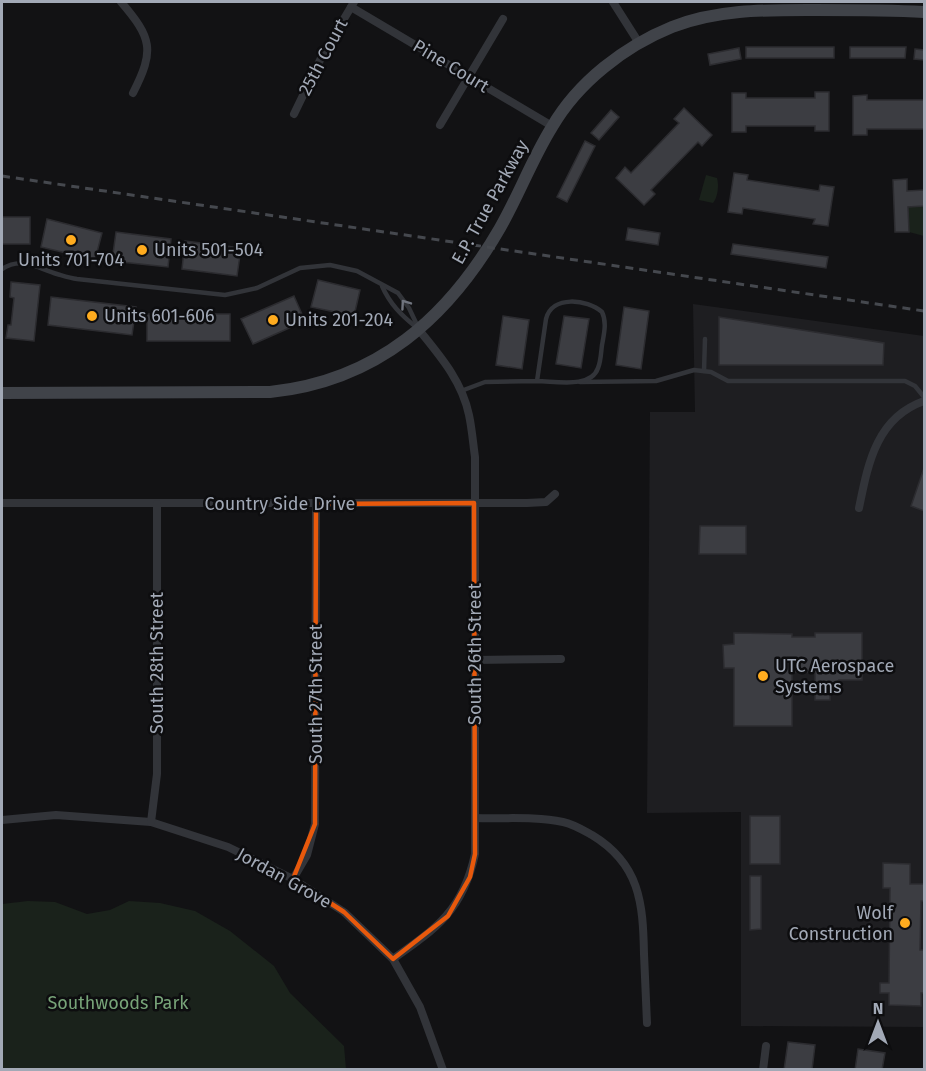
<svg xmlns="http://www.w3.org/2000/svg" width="926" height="1071" font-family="'Fira Sans',sans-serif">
	<rect width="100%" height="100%" fill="#121214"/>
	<path fill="#1e1e21" d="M 693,304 L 924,336 L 924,1027 L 741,1026 L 741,812 L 647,813 L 650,412 L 695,412 Z"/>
	<g fill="#1a221b">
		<path d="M 706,175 L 717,178 C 719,185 718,197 713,203 L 699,200 Z"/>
		<path d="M 924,206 L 924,236 L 909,232 L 908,207 Z"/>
		<path d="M 28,901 L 55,902 L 87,914 L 110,910 L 129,901 L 160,903 L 195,911 L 230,931 L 274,966 L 290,993 L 344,1046 L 346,1069 L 2,1069 L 2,904 Z"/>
	</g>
	<g fill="#3c3d42" stroke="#2c2c30" stroke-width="1.5">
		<rect x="746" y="47" width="88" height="11"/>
		<path d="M 850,47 L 906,47 L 905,58 L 850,58 Z"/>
		<path d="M 739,48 L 741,59 L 710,65 L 708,54 Z"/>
		<path d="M 915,49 L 924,50 L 924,60 L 914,59 Z"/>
		<path d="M 815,92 L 829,92 L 829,131 L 815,131 L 815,126 L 746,126 L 746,132 L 732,132 L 732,93 L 746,93 L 746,98 L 815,98 Z"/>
		<path d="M 867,95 L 867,100 L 924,100 L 924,129 L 867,129 L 867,135 L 853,135 L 853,96 Z"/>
		<path d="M 684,108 L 712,135 L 702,146 L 698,142 L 651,190 L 655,194 L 644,205 L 616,178 L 625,167 L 631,173 L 679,123 L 674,119 Z"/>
		<path d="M 611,110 L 619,117 L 599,140 L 591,133 Z"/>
		<path d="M 585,141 L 595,146 L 567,202 L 557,197 Z"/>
		<path d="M 734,173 L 748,175 L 747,180 L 819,191 L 820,185 L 834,187 L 828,226 L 813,224 L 815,219 L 743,208 L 742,214 L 728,212 Z"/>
		<path d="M 907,179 L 907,191 L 924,190 L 924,206 L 908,207 L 909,232 L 895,232 L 893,180 Z"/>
		<rect x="2" y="217" width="28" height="27"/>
		<path d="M 47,219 L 102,233 L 95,260 L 41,247 Z"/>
		<path d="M 628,228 L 660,233 L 658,245 L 626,240 Z"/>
		<path d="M 116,232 L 171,239 L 168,267 L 112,261 Z"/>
		<path d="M 185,241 L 241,248 L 237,276 L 182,269 Z"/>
		<path d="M 733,244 L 828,257 L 826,268 L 731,254 Z"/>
		<path d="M 318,280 L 360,290 L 354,316 L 311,307 Z"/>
		<path d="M 11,282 L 40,285 L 34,341 L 6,338 L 8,325 L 11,325 L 14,298 L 10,297 Z"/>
		<path d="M 294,296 L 305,321 L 253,344 L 241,319 Z"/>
		<path d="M 51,297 L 136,307 L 132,335 L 48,325 Z"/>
		<path d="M 624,307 L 649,311 L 641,369 L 616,365 Z"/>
		<rect x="147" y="314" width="83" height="27"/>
		<path d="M 503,316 L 529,320 L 522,369 L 496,365 Z"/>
		<path d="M 564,316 L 589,319 L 581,368 L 556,364 Z"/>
		<path d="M 719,317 L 884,343 L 883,365 L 719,365 Z"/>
		<path d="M 924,468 L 924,511 L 911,506 Z"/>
		<path d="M 700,526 L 746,526 L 746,554 L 699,554 Z"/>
		<path d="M 734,633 L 792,634 L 792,637 L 815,637 L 815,633 L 862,633 L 862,680 L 839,680 L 839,689 L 830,689 L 830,700 L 815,700 L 815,672 L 792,672 L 792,726 L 734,726 L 734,668 L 724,668 L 723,645 L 734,644 Z"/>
		<rect x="750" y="816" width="30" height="48"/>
		<path d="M 883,863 L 910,864 L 910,884 L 924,884 L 924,901 L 921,901 L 920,950 L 924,950 L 924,993 L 921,993 L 921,1006 L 889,1005 L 889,993 L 880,993 L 880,983 L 889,983 L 890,888 L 883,888 Z"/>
		<path d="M 750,876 L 761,876 L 761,929 L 750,930 Z"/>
		<path d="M 788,1042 L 815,1045 L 812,1070 L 784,1070 Z"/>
		<path d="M 858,1049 L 885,1053 L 882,1070 L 855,1070 Z"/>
	</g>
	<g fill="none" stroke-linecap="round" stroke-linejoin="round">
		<g stroke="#323439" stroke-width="4.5">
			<path d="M 2,269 C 22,256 37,268 57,274 C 64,276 70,278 77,279 L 225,295 L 257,288 L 300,268 L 330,265 L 357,271 L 398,293 L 409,308 L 418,327"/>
			<path d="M 382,286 C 390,304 401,315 416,327"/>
			<path d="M 704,371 L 705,339"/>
			<path d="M 580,382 L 656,381 L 694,370 L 711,372 L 728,381 L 905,381 L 915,386 L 924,397"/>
			<path d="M 461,391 L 485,382 L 537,381 L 546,319 C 552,295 587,299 602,312 C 607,322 604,334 602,345 C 601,352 601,361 598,368 C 591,389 555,381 537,381"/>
		</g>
		<g stroke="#323439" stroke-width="8">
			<path d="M 121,2 C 152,38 155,50 133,93"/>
			<path d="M 613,2 L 639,43"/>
			<path d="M 351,7 L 552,126"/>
			<path d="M 294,114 L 323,54 L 354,2"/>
			<path d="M 440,125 L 503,19"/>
			<path d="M 2,503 L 527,503 L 546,502 L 555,494"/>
			<path d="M 859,508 C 868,464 876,418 924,401"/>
			<path d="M 475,660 L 561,659"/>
			<path d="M 475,818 C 504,819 535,816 563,822 C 573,824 583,830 592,835 C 640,864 643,903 644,954 C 645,977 646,1000 647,1023"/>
			<path d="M 2,820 L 56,815 L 151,822 L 228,847 L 293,879 L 344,912 L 393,959 L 420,1007 L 443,1070"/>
			<path d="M 151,822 L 157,774 L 157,504"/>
			<path d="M 293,879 L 307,855 L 315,824 L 316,504"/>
			<path d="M 393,959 C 437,928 463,910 475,854 L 475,457 C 473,443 472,429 469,415 C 462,381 440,356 419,330"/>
			<path d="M 763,1070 L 766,1046"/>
		</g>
		<path stroke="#404349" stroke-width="12" d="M 2,393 L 270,392 C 377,381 448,318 500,228 C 519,195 532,159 552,127 C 578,82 625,46 672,27 C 718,9 767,10 816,10 C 852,10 888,10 924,12"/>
		<path stroke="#45484e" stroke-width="3" stroke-dasharray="8 6" stroke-linecap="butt" d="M 2,176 L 924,311"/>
	</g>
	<defs><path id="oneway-chevron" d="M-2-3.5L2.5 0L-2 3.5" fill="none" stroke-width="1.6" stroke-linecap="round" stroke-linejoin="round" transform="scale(1.5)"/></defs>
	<use stroke="#70747e" href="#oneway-chevron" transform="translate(405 304) rotate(-125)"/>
	<path fill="none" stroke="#e8590c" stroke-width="4.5" stroke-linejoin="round" d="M 474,503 L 475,854 L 470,877 L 448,916 L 393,959 L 344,912 L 293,879 L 315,824 L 316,504 Z"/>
	<g fill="#ffac1f" stroke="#0d0d0f" stroke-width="2">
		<circle cx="71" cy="240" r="6"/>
		<circle cx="142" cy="250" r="6"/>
		<circle cx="92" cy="316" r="6"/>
		<circle cx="273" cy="320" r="6"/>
		<circle cx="763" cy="676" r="6"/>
		<circle cx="905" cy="923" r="6"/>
	</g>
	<g text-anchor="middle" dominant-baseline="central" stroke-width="5" stroke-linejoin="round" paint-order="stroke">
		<g font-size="18" fill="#a2a9b6" stroke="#0d0d0f">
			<text transform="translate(323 57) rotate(-62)">25th Court</text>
			<text transform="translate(451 66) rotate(31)">Pine Court</text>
			<text transform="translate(490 202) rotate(-61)">E.P. True Parkway</text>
			<text x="280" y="504">Country Side Drive</text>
			<text transform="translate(475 654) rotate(-90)">South 26th Street</text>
			<text transform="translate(157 663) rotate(-90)">South 28th Street</text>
			<text transform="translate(316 694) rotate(-90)">South 27th Street</text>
			<text transform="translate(284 878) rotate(29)">Jordan Grove</text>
		</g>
		<g font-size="18" fill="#a2a9b6" stroke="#0d0d0f" text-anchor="start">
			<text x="154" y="250">Units 501-504</text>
			<text x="71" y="260" text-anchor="middle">Units 701-704</text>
			<text x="104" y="316">Units 601-606</text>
			<text x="285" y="320">Units 201-204</text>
			<text x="775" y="666">UTC Aerospace<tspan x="775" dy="21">Systems</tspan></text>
			<text x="893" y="913" text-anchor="end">Wolf<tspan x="893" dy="21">Construction</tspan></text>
		</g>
		<g font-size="18" fill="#77a378" stroke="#0d0d0f">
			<text x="118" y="1003">Southwoods Park</text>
		</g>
	</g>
	<rect width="926" height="1071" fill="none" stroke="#a2a9b6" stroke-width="6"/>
	<g transform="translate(878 1023)" stroke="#0d0d0f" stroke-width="4.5" paint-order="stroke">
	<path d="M0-4.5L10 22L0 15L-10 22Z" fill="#a2a9b6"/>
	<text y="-9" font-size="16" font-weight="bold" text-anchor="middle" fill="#a2a9b6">N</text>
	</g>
</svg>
